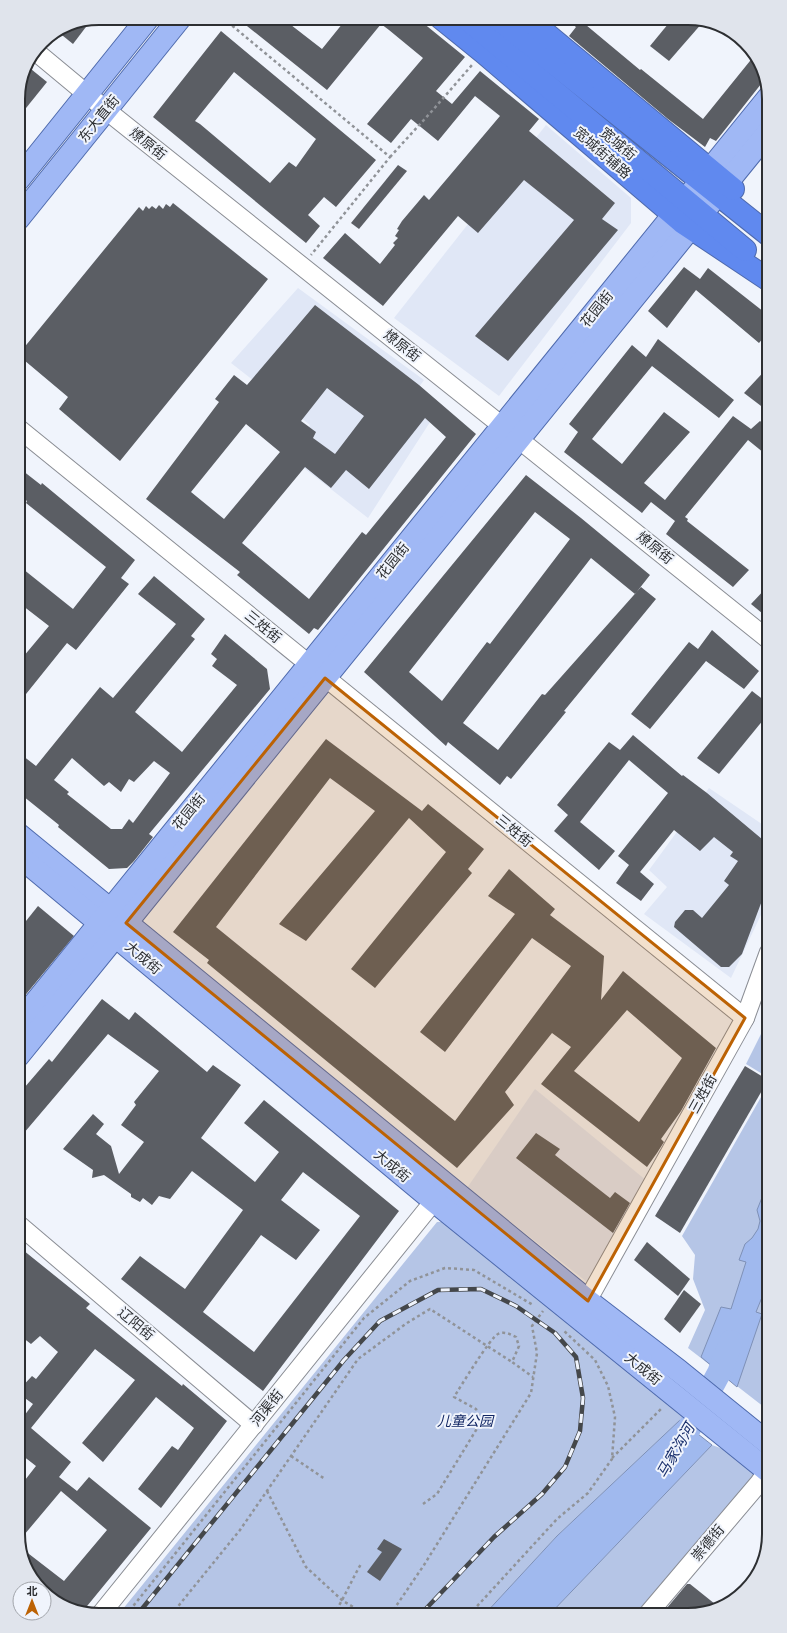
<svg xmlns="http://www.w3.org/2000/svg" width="787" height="1633" font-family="Spectral,'Noto Sans SC',serif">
	<rect width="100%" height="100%" fill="#f0f4fc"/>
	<g fill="#e0e7f6">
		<path d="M 546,125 L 631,198 L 631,223 L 499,396 L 394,318 Z"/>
		<path d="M 298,288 L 424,380 L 410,400 L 434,416 L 368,518 L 286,454 L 310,425 L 231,363 Z"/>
		<path d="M 709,788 L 769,829 L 769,898 L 731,978 L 644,914 L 667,887 L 649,870 Z"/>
		<path d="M 535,1089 L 647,1181 L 587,1282 L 467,1188 Z"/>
	</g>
	<g fill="#b5c5e6">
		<path d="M 769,935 L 769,1078 L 746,1064 L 761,1034 L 766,1008 L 747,986 Z"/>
		<path d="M 769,1083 L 769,1411 L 688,1348 L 705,1310 L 693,1279 L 695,1255 L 682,1236 Z"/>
		<path d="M 454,1221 L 685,1411 L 680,1420 L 557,1536 L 484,1615 L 118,1615 L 437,1222 Z"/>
		<path d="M 712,1445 L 723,1449 L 757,1476 L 634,1615 L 549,1615 Z"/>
	</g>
	<g fill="#a0b9ee" stroke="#7e90b6">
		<path d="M 767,1185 L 769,1186 L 769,1280 L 756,1312 L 762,1314 L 737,1387 L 701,1357 L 721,1307 L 731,1309 L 746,1262 L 739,1260 L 745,1244 L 752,1238 L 758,1229 L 760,1221 L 757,1210 Z"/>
		<path d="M 680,1420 L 712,1445 L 549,1615 L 484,1615 L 557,1536 Z"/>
	</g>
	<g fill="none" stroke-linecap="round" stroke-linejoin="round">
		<path stroke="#a0b9ee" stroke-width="24" d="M 674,1456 L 719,1373 L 731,1342"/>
	</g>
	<g fill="#5b5e64" fill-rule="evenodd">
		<path d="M 237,18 L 282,18 L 322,49 L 347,18 L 417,18 L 465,57 L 436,91 L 452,104 L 480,71 L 539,119 L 529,131 L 615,203 L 602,219 L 618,230 L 508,361 L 475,336 L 574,220 L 524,180 L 478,233 L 458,216 L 383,306 L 323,258 L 345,233 L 380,264 L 395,245 L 393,243 L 398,238 L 395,236 L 399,230 L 397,229 L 402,221 L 424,195 L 429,200 L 500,116 L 475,96 L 438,141 L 411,119 L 391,143 L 367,124 L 423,58 L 389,30 L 381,24 L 327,90 Z"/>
		<path d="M 565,18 L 592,18 L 586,25 L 640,70 L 641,69 L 703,119 L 754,56 L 763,68 L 765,79 L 716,141 L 710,138 L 705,147 L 668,119 L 569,36 L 576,27 Z"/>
		<path d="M 673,18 L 694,18 L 703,22 L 669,61 L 650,46 Z"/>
		<path d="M 92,19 L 73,44 L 57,31 L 68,24 Z"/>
		<path d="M 221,31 L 376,160 L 336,207 L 324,197 L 308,215 L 320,226 L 306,243 L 153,117 ZM 234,72 L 316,139 L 296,167 L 289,162 L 270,183 L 200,124 L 195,121 Z"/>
		<path d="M 26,65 L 47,82 L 18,118 L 18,94 Z"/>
		<path d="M 398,165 L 407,171 L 359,229 L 351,223 Z"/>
		<path d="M 173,203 L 268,279 L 120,461 L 59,409 L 68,397 L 18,355 L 139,207 L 143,211 L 146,206 L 149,209 L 152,206 L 156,209 L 159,205 L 163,209 L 166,204 L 170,207 Z"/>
		<path d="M 684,267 L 700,279 L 708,268 L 769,316 L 769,331 L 759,343 L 696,290 L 667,328 L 648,311 Z"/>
		<path d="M 315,305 L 419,385 L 476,434 L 318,630 L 314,628 L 309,634 L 237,575 L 240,572 L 146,499 L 219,402 L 215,399 L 234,375 L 247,385 ZM 327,388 L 364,416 L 335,454 L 313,438 L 316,432 L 301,421 ZM 425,418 L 446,437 L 366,535 L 362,532 L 309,599 L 242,543 L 305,467 L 331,488 L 346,470 L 369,489 ZM 246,424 L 280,452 L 224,519 L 191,492 Z"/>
		<path d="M 658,339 L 734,400 L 719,418 L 652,366 L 592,439 L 622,464 L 664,412 L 690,432 L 644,483 L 665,500 L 733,416 L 751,429 L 760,421 L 769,428 L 769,457 L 748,440 L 685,517 L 688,519 L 687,521 L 749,570 L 733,587 L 666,534 L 675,521 L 651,502 L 642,513 L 564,452 L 578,432 L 569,424 L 632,345 L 646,357 Z"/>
		<path d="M 769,366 L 769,412 L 744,393 Z"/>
		<path d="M 18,467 L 41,485 L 42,483 L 135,560 L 121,578 L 129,584 L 76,650 L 67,643 L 18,704 L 18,663 L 49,626 L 18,602 L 18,565 L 73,609 L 106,567 L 26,503 L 27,501 L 18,494 Z"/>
		<path d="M 526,475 L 581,518 L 650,575 L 635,594 L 591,558 L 463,723 L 498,750 L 542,694 L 545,695 L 641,587 L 656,599 L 564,711 L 566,712 L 511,779 L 507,776 L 500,785 L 448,742 L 446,746 L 364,672 ZM 535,512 L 570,539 L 490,644 L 487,642 L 442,701 L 409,672 Z"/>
		<path d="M 154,576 L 205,619 L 191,636 L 195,639 L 135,712 L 182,752 L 237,685 L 212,666 L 217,659 L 211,654 L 225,634 L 267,669 L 270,689 L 149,834 L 153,837 L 134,861 L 127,868 L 109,869 L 58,827 L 59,825 L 18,792 L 18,752 L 36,766 L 100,687 L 113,698 L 176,624 L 138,594 ZM 72,758 L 104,786 L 109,782 L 121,792 L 129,779 L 134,782 L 154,761 L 170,773 L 133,823 L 129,819 L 122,829 L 111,829 L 67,794 L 69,792 L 54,780 Z"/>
		<path d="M 769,585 L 769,619 L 751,604 Z"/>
		<path d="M 712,630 L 759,671 L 744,689 L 706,661 L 650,729 L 631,714 L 689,642 L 698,649 Z"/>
		<path d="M 752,691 L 769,704 L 769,713 L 719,774 L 697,758 Z"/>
		<path d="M 633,735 L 682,776 L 683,775 L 707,793 L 769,845 L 769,882 L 742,954 L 729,967 L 721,967 L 674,927 L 675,922 L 685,910 L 693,910 L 702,918 L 729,885 L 724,881 L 738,861 L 730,856 L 733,852 L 714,837 L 700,851 L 674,830 L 640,872 L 654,884 L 641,901 L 616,883 L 629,865 L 618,856 L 668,793 L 629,760 L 580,822 L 615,851 L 599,870 L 554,831 L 568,815 L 557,805 L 609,742 L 620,750 Z"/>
		<path d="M 326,739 L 422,811 L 428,804 L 484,849 L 468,869 L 472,873 L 375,988 L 351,969 L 446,852 L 409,818 L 306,941 L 279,924 L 375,811 L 330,778 L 216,927 L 455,1121 L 571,966 L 532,938 L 445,1052 L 420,1032 L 515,914 L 488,896 L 509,869 L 555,909 L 550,915 L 604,956 L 601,1000 L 623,971 L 716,1048 L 681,1111 L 661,1139 L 664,1142 L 657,1153 L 647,1167 L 541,1084 L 571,1047 L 552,1033 L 505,1092 L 514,1105 L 457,1168 L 207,963 L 209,960 L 173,932 ZM 627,1010 L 682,1058 L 639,1122 L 574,1071 Z"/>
		<path d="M 38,906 L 74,936 L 18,1004 L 18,931 Z"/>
		<path d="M 102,999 L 129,1020 L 135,1012 L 207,1072 L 213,1065 L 241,1085 L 201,1138 L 255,1182 L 279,1152 L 244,1123 L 264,1100 L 399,1211 L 263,1391 L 121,1279 L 140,1256 L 185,1289 L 243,1210 L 192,1171 L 170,1199 L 159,1196 L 152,1205 L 143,1198 L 140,1202 L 131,1197 L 131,1194 L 104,1175 L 92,1178 L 93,1170 L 63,1149 L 93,1114 L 104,1124 L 96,1134 L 111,1146 L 119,1174 L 144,1142 L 121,1125 L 136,1105 L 134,1102 L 159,1071 L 108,1034 L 18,1140 L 18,1095 L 49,1059 L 52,1062 ZM 303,1172 L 360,1216 L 254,1352 L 203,1312 L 261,1235 L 296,1260 L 320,1230 L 281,1200 Z"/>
		<path d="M 745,1066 L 768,1080 L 680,1233 L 655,1216 Z"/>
		<path d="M 536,1133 L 560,1149 L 555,1155 L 610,1198 L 615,1192 L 630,1203 L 613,1233 L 516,1158 Z"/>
		<path d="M 647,1242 L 690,1279 L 678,1296 L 634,1260 Z"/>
		<path d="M 18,1246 L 90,1304 L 86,1308 L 182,1386 L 183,1384 L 227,1421 L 161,1508 L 138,1489 L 172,1446 L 178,1450 L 194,1428 L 156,1397 L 103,1462 L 82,1443 L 135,1380 L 95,1349 L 31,1428 L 71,1462 L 59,1477 L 77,1491 L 89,1477 L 151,1528 L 83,1611 L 50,1598 L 44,1589 L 42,1589 L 24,1565 L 20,1547 L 64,1581 L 107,1530 L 61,1491 L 19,1541 L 18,1534 L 18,1489 L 36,1466 L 18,1452 L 18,1424 L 33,1404 L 18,1393 L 18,1391 L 32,1376 L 36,1379 L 58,1352 L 40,1336 L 31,1344 L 18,1334 Z"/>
		<path d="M 684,1290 L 701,1304 L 680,1333 L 664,1319 Z"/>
		<path d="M 384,1539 L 402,1549 L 380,1581 L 367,1572 L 382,1552 L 377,1549 Z"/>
		<path d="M 687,1584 L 690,1584 L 720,1608 L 688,1615 L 661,1615 Z"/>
	</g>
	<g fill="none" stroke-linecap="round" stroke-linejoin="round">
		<defs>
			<g id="minor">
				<path d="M 35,51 L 106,110 L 511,433 L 769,640"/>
				<path d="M 18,428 L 745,1018 L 581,1312"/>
				<path d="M 745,1018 L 769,952"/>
				<path d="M 18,1224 L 254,1425"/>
				<path d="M 100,1615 L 434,1201"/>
				<path d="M 647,1615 L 759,1483 L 768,1470"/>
			</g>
			<g id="major">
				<path d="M 18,180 L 148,18"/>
				<path d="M 18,219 L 180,18"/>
				<path d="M 18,834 L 588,1301 L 679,1371 L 769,1444"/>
				<path d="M 18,855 L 434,1201 L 769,1472"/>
				<path d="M 18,1024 L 769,97"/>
				<path d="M 18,1056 L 769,131"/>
			</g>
			<g id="highway">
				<path d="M 441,18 L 483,52 L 682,222 L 769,280"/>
				<path d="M 466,18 L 745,250"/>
				<path d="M 497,18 L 769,235"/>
				<path d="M 527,18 L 733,189"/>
			</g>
		</defs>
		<use href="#minor" stroke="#8a8d94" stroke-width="20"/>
		<use href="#major" stroke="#4e6aad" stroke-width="24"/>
		<use href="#highway" stroke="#4e6aad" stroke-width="24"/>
		<g stroke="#909398" stroke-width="2.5" stroke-dasharray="3 3" stroke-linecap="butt">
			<path d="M 223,18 L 390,157 L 311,255"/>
			<path d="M 390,157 L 432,111 L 472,65"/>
			<path d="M 291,1456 L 325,1479"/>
			<path d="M 612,1458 L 662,1408"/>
			<path d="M 267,1491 L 306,1567 L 343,1601 L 367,1615"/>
			<path d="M 423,1504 L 437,1494 L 481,1422 L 476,1409 L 454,1397 C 461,1386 490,1338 498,1334 C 504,1331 510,1334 516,1337 L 519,1346 L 512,1362 L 533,1377"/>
			<path d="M 126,1615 L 364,1318 L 410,1281 L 445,1268 L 474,1270 L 533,1305"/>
			<path d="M 171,1615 L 240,1530 L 358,1359 L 407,1323 L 430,1309 L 512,1362"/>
			<path d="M 333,1615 C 344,1599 351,1581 361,1564"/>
			<path d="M 390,1615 L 424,1565 L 531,1393 L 537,1353 L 532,1326 L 543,1311"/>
			<path d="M 469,1615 L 557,1519 L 588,1493 L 612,1459 L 615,1417 L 608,1386 L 595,1360 L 563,1330"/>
		</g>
		<use href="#minor" stroke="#fff" stroke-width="18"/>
		<use href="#major" stroke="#a0b8f5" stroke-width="22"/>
		<use href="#highway" stroke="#6089ef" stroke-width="22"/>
		<defs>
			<path id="rail" d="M 137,1615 L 344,1360 L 380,1321 L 438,1290 L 481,1289 L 516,1306 L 555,1333 L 576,1357 L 583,1398 L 580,1431 L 565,1467 L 542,1494 L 494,1537 L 420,1615"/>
		</defs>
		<use href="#rail" stroke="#44474a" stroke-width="4.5"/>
		<use href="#rail" stroke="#f0f4fc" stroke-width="3" stroke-dasharray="9" stroke-linecap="butt"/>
	</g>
	<path fill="#bc6204" fill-opacity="0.2" stroke="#bc6204" stroke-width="3" stroke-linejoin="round" d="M 325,678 L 745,1018 L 588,1301 L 126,923 Z"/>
	<g text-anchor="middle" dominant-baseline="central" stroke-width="4" stroke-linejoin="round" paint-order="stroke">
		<g font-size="14" fill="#2d2f32" stroke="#f0f4fc">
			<text transform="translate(99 119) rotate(-51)">东大直街</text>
			<text transform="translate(148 144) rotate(39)">燎原街</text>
			<text transform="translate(618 144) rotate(40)">宽城街</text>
			<text transform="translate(602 153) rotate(41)">宽城街辅路</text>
			<text transform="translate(597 309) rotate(-51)">花园街</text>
			<text transform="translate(402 346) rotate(38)">燎原街</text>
			<text transform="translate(655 548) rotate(39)">燎原街</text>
			<text transform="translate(393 561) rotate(-51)">花园街</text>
			<text transform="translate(263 627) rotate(39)">三姓街</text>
			<text transform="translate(189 812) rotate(-51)">花园街</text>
			<text transform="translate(514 831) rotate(39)">三姓街</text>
			<text transform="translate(143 958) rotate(40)">大成街</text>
			<text transform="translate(703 1094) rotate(-61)">三姓街</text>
			<text transform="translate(392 1166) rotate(40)">大成街</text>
			<text transform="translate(136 1324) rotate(40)">辽阳街</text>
			<text transform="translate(643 1369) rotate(39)">大成街</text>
			<text transform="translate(267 1408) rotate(-51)">河渠街</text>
			<text transform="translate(708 1543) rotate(-50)">崇德街</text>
		</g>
		<g font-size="14" font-style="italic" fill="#112663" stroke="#f0f4fc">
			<text x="465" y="1421">儿童公园</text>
		</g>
		<g font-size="15" font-style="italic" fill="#182e6c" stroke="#f0f4fc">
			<text transform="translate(676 1451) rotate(-60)">马家沟河</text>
		</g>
	</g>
	<path d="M0 0H787V1633H0ZM99 25H688A74 74 0 0 1 762 99V1534A74 74 0 0 1 688 1608H99A74 74 0 0 1 25 1534V99A74 74 0 0 1 99 25Z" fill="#e0e4ec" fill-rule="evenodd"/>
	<path fill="none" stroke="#2d2f32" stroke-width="2" d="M99 25H688A74 74 0 0 1 762 99V1534A74 74 0 0 1 688 1608H99A74 74 0 0 1 25 1534V99A74 74 0 0 1 99 25Z"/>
	<g transform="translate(32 1601)"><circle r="19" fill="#f0f4fc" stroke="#a2a5ab"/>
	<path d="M0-3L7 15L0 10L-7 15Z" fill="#bc6204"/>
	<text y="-6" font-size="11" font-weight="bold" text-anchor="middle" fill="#2d2f32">北</text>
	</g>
</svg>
